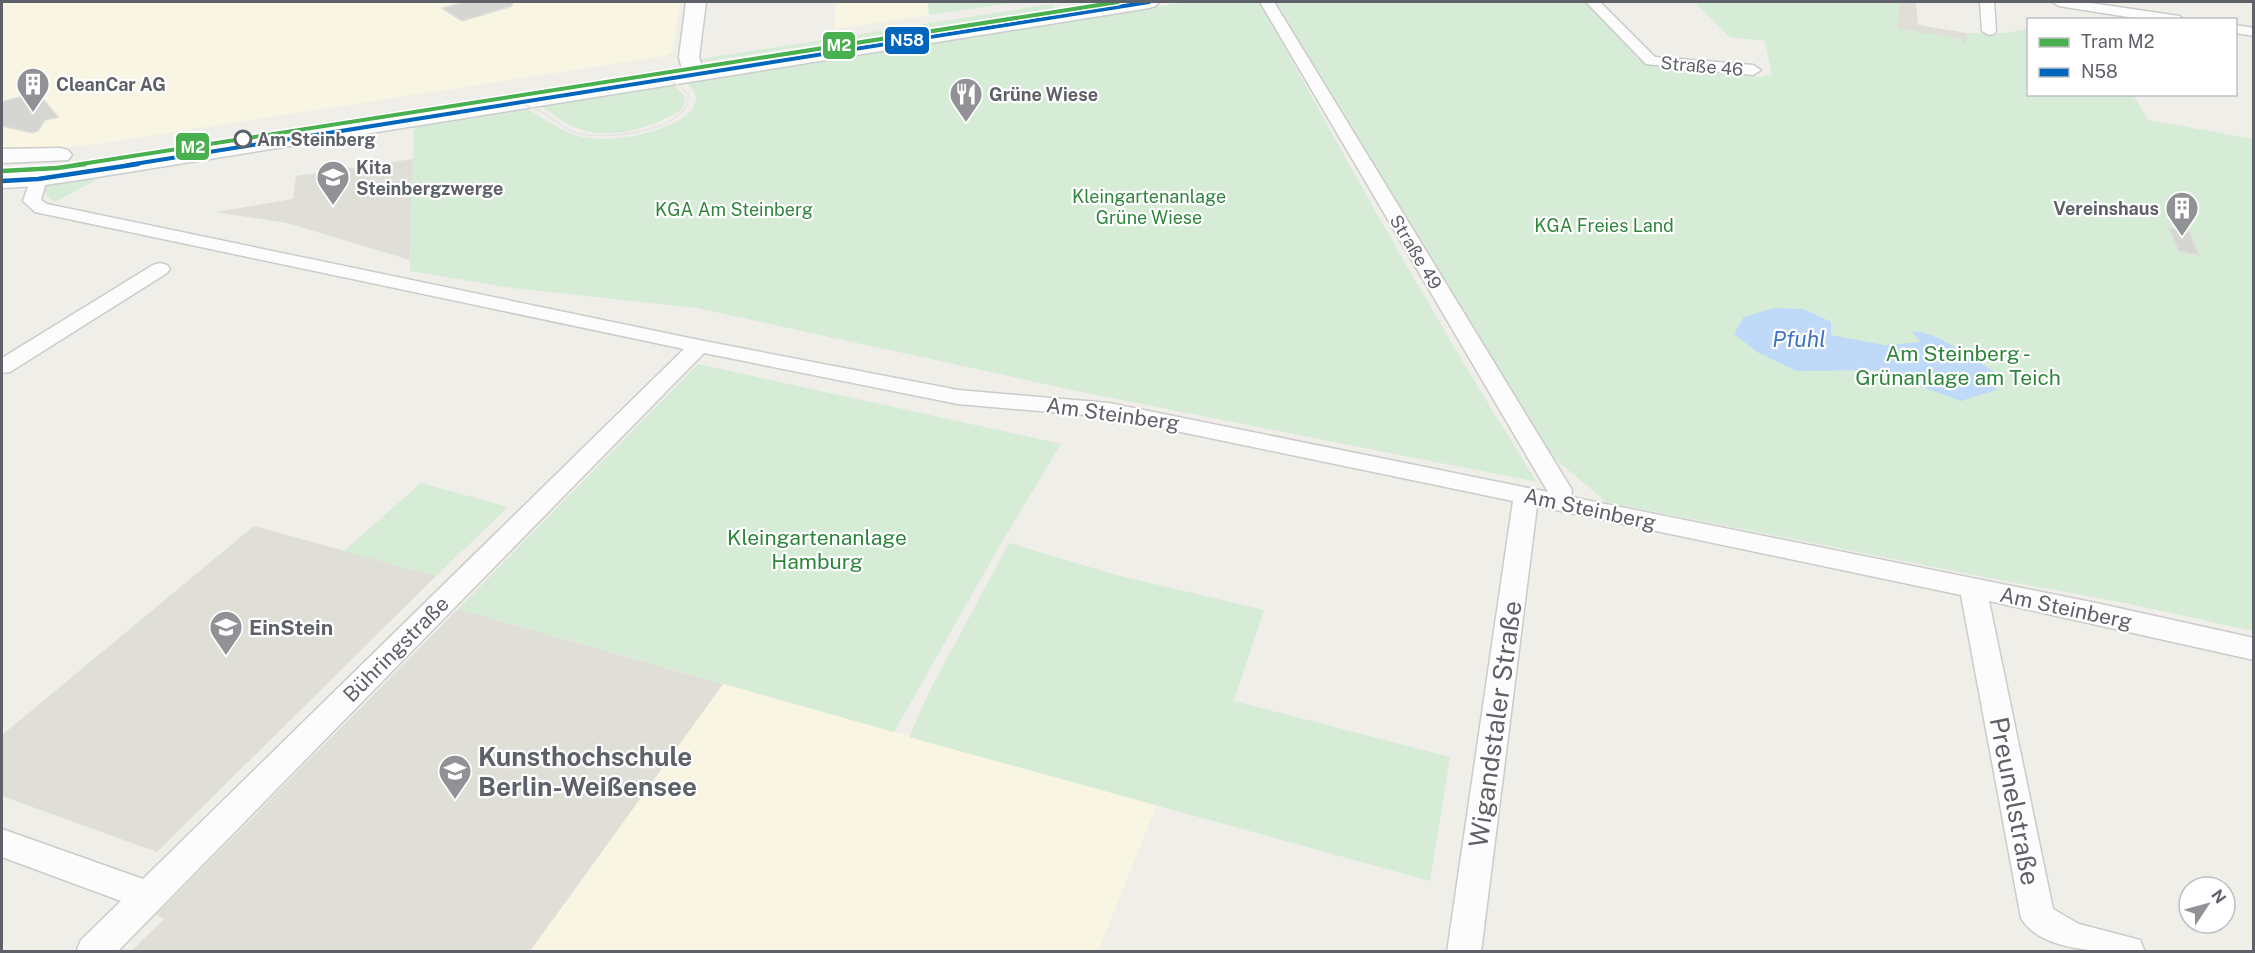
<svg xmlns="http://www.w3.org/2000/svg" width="2255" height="953" font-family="'Public Sans',sans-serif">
	<rect width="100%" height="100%" fill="#efeee9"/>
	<g fill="#f8f5e3">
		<path d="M 2,2 L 681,2 L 672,53 L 665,56 L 90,145 L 34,149 L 2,147 Z"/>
		<path d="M 840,2 L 928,2 L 929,15 L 834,29 L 835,5 Z"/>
		<path d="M 723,684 L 1157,805 L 1098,951 L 530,952 Z"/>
	</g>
	<g fill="#dfded7">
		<path d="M 1695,2 L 1916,2 L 1918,25 L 1967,33 L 1966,44 Z"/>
		<path d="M 413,159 L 410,260 L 287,223 L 215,212 L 293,199 L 296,176 Z"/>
		<path d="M 254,526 L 436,576 L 157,852 L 2,796 L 2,735 Z"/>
		<path d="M 458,609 L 723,684 L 530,951 L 131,951 L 164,919 L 156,915 Z"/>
	</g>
	<g fill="#d6ecd6">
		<path d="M 928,2 L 1018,2 L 929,15 Z"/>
		<path d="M 1186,2 L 1260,2 C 1348,164 1438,326 1537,482 L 1091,394 L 697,308 L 512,288 L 410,271 L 414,126 L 524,108 C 546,118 562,134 587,138 C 605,140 629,138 647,133 C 668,127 717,108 686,83 Z"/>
		<path d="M 1274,2 L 1589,2 L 1638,53 L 1634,56 L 1642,61 L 1713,68 L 1714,72 L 1764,77 L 1765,75 L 1772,76 L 1765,41 L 1730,37 L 1694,2 L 1900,2 L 1898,29 L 1962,39 L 1963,43 L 1966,44 L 1967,33 L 2005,33 L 2028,29 L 2028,94 L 2133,95 L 2148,120 L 2253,139 L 2253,631 L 2130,604 L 1979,576 L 1606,502 L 1546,451 L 1289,30 Z"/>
		<path d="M 1051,4 L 1055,8 L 702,62 L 701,59 Z"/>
		<path d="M 673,85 L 683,94 L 685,100 L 682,109 C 653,128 610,141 576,128 C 563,123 552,112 540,106 Z"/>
		<path d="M 87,179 L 96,180 L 55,202 C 48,198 44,194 44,186 Z"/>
		<path d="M 698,364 L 1061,444 L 1003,540 L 894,732 L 458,609 Z"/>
		<path d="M 421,483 L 508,507 L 436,576 L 344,551 Z"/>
		<path d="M 1009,543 L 1116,575 L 1264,610 L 1234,701 L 1450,757 L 1430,881 L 909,737 L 931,688 Z"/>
	</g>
	<path fill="#bedaf8" d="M 1773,308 L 1804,309 L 1831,322 L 1831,335 L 1884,345 L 1921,342 L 1912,332 C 1930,327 1979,363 1997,373 L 1996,390 L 1961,401 L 1875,370 L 1796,371 L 1757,352 L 1734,334 L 1744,317 Z"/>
	<g fill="#d5d5d2" stroke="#deddd8" stroke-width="1.5">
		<path d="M 466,2 L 512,2 L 512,6 L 462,21 L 442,8 Z"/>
		<path d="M 37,92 L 58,117 L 45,120 L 38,131 L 33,133 L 2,126 L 2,102 Z"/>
		<path d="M 2169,228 L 2189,231 L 2199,255 L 2179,251 Z"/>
	</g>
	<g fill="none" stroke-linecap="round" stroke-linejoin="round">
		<defs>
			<g id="street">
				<path d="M 1260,2 L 1274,2 L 1572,490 L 1571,497 L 2096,603 L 2254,638 L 2254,660 L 1989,601 L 2053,909 L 2079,924 L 2140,940 L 2145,952 C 2106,952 2041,953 2021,918 L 1961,595 L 1537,506 L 1481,952 L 1447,952 L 1513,501 L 1109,417 L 958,404 L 704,353 L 117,952 L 76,952 L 81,940 L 121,901 L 2,857 L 2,829 L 143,879 L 684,349 L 35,212 L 23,201 L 32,175 L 44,175 L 47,179 L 41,200 L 47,204 L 699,340 L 958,390 L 1109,403 L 1548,492 Z"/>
				<path d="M 1586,2 L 1600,2 L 1655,57 L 1753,65 L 1761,70 L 1753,75 L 1646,64 Z"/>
				<path d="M 1980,2 L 1994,2 L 1996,31 L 1994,34 L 1989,35 L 1982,31 Z"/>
				<path d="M 2052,2 L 2084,2 L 2179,16 L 2186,20 L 2147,20 L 2059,6 Z"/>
				<path d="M 2236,25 L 2254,28 L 2254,36 L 2236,33 Z"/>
				<path d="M 160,263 L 167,265 L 170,269 L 167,273 L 10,372 L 2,373 L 2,358 L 153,265 Z"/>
			</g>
			<g id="secondary">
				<path d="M 686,2 L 706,2 L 699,57 L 702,67 L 1116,2 L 1159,2 L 1156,6 L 1149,8 L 85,179 L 38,186 L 2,188 L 2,174 L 38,172 L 85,165 L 682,70 L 679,57 Z"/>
				<path d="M 60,148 L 68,150 L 72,155 L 68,160 L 2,163 L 2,149 Z"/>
			</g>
		</defs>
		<use href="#street" stroke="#cbcbca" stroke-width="3"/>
		<use href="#secondary" stroke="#cbcccb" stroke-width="3"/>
		<use href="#street" fill="#fdfcfc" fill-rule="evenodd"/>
		<use href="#secondary" fill="#fdfcfc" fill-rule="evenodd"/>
		<path stroke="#e5e5e4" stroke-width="1.5" d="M 479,102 C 502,101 525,101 545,114 C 556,121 565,130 577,133 C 604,140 668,133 685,108 C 687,105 688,99 689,95 C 672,74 645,76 620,77"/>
		<defs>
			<path id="bus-1-far1" d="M 128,165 L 1149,2"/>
			<path id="bus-1" d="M 2,181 L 38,179 L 138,164"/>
		</defs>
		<use href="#bus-1-far1" stroke="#fff" stroke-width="7"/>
		<use href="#bus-1" stroke="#fff" stroke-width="8"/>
		<use href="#bus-1-far1" stroke="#0065bd" stroke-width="4"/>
		<use href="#bus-1" stroke="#0065bd" stroke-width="4.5"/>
		<defs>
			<path id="tram-1-far1" d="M 75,165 L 1118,2"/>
			<path id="tram-1" d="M 2,171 L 57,168 L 85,164"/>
		</defs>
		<use href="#tram-1-far1" stroke="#fff" stroke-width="7"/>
		<use href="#tram-1" stroke="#fff" stroke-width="8"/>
		<use href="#tram-1-far1" stroke="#48b04e" stroke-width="4"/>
		<use href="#tram-1" stroke="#48b04e" stroke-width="4.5"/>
	</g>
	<defs>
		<symbol id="building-pin" viewBox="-11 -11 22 30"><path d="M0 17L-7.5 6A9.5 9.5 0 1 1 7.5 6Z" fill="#919295" stroke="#fff"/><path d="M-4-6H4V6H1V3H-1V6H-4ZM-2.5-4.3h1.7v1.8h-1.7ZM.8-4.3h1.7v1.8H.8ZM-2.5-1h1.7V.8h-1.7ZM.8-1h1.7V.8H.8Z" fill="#fff"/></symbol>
		<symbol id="restaurant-pin" viewBox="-11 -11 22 30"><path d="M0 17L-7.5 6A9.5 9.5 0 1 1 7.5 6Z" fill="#919295" stroke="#fff"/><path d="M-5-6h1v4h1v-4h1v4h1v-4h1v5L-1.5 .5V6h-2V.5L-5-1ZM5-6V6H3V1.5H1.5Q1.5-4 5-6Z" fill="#fff"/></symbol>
		<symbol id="school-pin" viewBox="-11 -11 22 30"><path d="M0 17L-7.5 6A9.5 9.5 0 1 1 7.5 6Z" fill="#919295" stroke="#fff"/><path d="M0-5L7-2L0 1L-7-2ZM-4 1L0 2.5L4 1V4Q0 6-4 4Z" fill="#fff"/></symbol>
		<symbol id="university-pin" viewBox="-11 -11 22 30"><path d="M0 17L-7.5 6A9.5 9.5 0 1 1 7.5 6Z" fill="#919295" stroke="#fff"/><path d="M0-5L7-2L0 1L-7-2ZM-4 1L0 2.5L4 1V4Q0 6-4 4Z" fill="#fff"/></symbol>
	</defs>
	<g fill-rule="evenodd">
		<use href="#building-pin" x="14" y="65" width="38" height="52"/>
		<use href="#restaurant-pin" x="947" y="75" width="38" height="52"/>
		<use href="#school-pin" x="314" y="158" width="38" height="52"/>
		<use href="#building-pin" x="2163" y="189" width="38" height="52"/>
		<use href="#school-pin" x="207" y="608" width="38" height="52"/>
		<use href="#university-pin" x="436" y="752" width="38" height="52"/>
	</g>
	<circle fill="#fff" stroke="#5e6168" stroke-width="3" cx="243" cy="139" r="8"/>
	<g text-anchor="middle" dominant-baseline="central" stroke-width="4.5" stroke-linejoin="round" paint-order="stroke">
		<g font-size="18" fill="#5e6168" stroke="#fff">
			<text transform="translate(1702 66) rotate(5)">Straße 46</text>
			<text transform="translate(1416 252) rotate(59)">Straße 49</text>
		</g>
		<g font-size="18" font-weight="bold" fill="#5e6168" stroke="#fff" text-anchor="start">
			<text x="56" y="84">CleanCar AG</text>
			<text x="989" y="94">Grüne Wiese</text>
			<text x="356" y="167">Kita<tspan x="356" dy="21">Steinbergzwerge</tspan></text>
			<text x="2159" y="208" text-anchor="end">Vereinshaus</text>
		</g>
		<g font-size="18" font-weight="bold" fill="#5e6168" stroke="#fff" text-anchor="start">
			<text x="257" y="139">Am Steinberg</text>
		</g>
		<g font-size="18" fill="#30853d" stroke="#fff">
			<text x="1149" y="196">Kleingartenanlage<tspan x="1149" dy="21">Grüne Wiese</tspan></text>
			<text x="734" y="209">KGA Am Steinberg</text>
			<text x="1604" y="225">KGA Freies Land</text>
		</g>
		<g font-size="21" fill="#30853d" stroke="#fff">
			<text x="1958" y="353">Am Steinberg -<tspan x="1958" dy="24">Grünanlage am Teich</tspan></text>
			<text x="817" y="537">Kleingartenanlage<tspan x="817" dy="24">Hamburg</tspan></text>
		</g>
		<g font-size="21" fill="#5e6168" stroke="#fff">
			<text transform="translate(1113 414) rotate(8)">Am Steinberg</text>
			<text transform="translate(1590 509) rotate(12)">Am Steinberg</text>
			<text transform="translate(2066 608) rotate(12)">Am Steinberg</text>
			<text transform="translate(396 649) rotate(-45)">Bühringstraße</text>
		</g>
		<g font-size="21" font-weight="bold" fill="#5e6168" stroke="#fff" text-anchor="start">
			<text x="249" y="627">EinStein</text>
		</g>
		<g font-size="22" font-style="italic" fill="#4072c2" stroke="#fff">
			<text x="1799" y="339">Pfuhl</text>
		</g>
		<g font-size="26" fill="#5e6168" stroke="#fff">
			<text transform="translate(1495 724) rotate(-82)">Wigandstaler Straße</text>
			<text transform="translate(2015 801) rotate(79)">Preunelstraße</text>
		</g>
		<g font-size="26" font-weight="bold" fill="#5e6168" stroke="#fff" text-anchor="start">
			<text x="478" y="756">Kunsthochschule<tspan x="478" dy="30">Berlin-Weißensee</tspan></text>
		</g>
	</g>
	<g stroke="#fff" stroke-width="2">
		<rect x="884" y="26" width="46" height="29" rx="6" fill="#0065bd"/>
		<rect x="822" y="31" width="34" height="29" rx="6" fill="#48b04e"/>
		<rect x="175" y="132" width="35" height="29" rx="6" fill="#48b04e"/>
	</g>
	<g font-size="16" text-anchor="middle" font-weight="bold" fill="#fff">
		<text x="907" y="46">N58</text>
		<text x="839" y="51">M2</text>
		<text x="193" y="153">M2</text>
	</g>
	<rect width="2255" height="953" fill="none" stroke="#5e6168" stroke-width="6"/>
	<rect x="2027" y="18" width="210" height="78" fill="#ffffff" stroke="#bfc0c3" stroke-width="1.5"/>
	<rect x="2039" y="38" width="30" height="9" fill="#48b04e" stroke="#bfc0c3" stroke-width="1.5"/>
	<text x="2081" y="48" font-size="18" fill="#5e6168">Tram M2</text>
	<rect x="2039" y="68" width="30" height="9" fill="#0065bd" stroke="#bfc0c3" stroke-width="1.5"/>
	<text x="2081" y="78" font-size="18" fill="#5e6168">N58</text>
	<g transform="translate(2207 905) rotate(54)"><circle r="28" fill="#ffffff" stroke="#bfc0c3" stroke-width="1.5"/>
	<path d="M0-4.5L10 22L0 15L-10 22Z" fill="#919295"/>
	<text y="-9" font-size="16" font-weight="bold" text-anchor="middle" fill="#5e6168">N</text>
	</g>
</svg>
